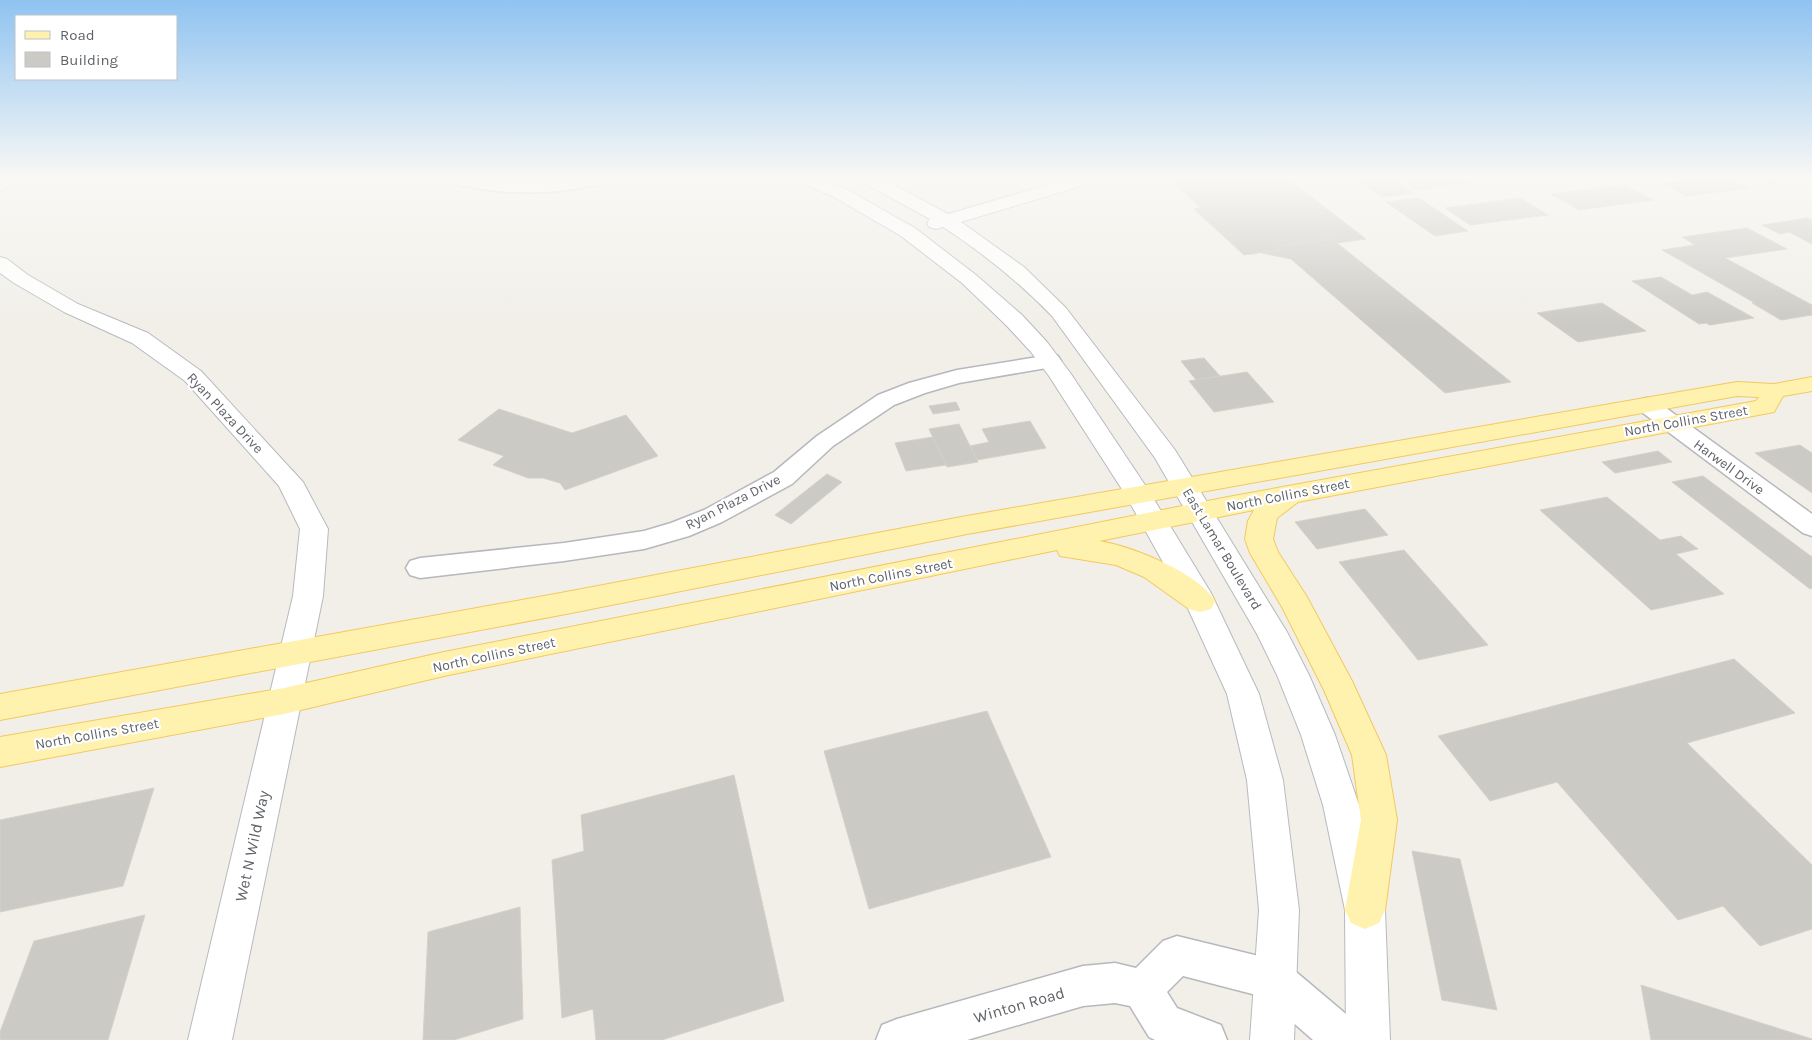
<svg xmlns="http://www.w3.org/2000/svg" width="1812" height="1040" font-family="Karla,sans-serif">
	<rect width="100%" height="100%" fill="#f1efe8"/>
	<g fill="#cccac5" stroke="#d6d1c6">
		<path d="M 1191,179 L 1288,179 L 1366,239 L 1337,243 L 1332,239 L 1276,246 L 1281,250 L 1244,255 L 1194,209 L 1201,208 L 1172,181 Z"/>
		<path d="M 1356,179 L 1393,179 L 1414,193 L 1382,197 Z"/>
		<path d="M 1400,179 L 1489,179 L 1490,180 L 1416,190 Z"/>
		<path d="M 1587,179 L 1617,179 L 1619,180 L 1594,183 Z"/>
		<path d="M 1696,179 L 1731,179 L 1750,188 L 1686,196 L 1661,183 Z"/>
		<path d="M 1745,179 L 1775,179 L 1775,184 Z"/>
		<path d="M 1624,185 L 1654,200 L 1579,210 L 1551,194 Z"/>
		<path d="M 1419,198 L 1468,231 L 1435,236 L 1386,202 Z"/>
		<path d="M 1521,198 L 1548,215 L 1470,225 L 1445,208 Z"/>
		<path d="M 1808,218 L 1812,220 L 1812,244 L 1789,232 L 1780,234 L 1762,225 Z"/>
		<path d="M 1747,228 L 1787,249 L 1725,258 L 1812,305 L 1812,315 L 1781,320 L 1752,303 L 1755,303 L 1662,250 L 1695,245 L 1682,237 Z"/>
		<path d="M 1332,239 L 1337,243 L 1511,382 L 1445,393 L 1291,259 L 1262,253 L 1281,250 L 1276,246 Z"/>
		<path d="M 1661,277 L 1692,295 L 1707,292 L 1754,318 L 1710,325 L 1706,323 L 1699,324 L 1632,281 Z"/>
		<path d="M 1602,303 L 1646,331 L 1578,342 L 1537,313 Z"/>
		<path d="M 1204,358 L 1211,366 L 1220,376 L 1196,380 L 1181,361 Z"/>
		<path d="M 1247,372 L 1274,402 L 1214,412 L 1189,381 Z"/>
		<path d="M 956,402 L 960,410 L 933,414 L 929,406 Z"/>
		<path d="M 499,409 L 572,433 L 626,415 L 658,456 L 565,490 L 560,483 L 543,478 L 528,478 L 493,465 L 504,456 L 458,440 Z"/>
		<path d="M 1030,421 L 1046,448 L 977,460 L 970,446 L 989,442 L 982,429 Z"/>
		<path d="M 959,424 L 978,462 L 947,467 L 929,429 Z"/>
		<path d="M 933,437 L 946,465 L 906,471 L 895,443 Z"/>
		<path d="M 1800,445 L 1812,453 L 1812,493 L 1755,453 Z"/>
		<path d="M 1658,451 L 1672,462 L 1615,473 L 1602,462 Z"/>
		<path d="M 827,474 L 842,482 L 791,524 L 775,515 Z"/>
		<path d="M 1703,476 L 1812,557 L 1812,588 L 1810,589 L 1672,482 Z"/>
		<path d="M 1607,497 L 1660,540 L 1681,536 L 1698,549 L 1676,554 L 1724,594 L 1651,610 L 1540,510 Z"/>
		<path d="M 1365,509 L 1388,535 L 1317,549 L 1295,522 Z"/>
		<path d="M 1404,550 L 1488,645 L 1418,660 L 1339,562 Z"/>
		<path d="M 1734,659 L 1795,713 L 1687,743 L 1812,865 L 1812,929 L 1760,946 L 1723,906 L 1678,920 L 1557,782 L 1490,801 L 1438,736 Z"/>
		<path d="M 987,711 L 1051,857 L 869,909 L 824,751 Z"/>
		<path d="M 734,775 L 784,1001 L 662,1040 L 596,1040 L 593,1009 L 562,1018 L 552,860 L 584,851 L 581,815 Z"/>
		<path d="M 154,788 L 123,886 L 0,912 L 0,820 Z"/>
		<path d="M 1412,851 L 1460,859 L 1497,1010 L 1442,1000 Z"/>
		<path d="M 520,907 L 523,1019 L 454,1040 L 423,1040 L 428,932 Z"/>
		<path d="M 145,915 L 108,1040 L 0,1040 L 0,1032 L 34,941 Z"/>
		<path d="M 1641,985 L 1812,1039 L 1812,1040 L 1651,1040 Z"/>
	</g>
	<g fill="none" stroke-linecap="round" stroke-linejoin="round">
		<defs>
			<g id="street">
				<path d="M 445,179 C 472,179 499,183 526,183 C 555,183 583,178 611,179 L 609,182 C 555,196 501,196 447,182 Z"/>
				<path d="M 1050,355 L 1058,356 L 1061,361 L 1058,366 L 959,383 L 925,393 L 894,405 L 833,446 L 792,484 L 722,522 L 689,536 L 644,549 L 564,561 L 420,578 L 410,575 L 406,568 L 410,561 L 420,558 L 564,543 L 644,531 L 671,523 L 704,510 L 774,472 L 817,436 L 878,395 L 909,383 L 957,370 Z"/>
				<path d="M 1647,398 L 1655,400 L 1812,514 L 1812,536 L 1803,533 L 1639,410 L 1636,405 L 1639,400 Z"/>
				<path d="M 1177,936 L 1275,960 L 1289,966 L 1359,1025 L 1365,1040 L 1313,1040 L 1264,997 L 1183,976 L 1167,992 L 1177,1008 L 1221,1025 L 1227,1040 L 1155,1040 L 1149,1037 L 1130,1006 L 1115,1003 L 1083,1006 L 967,1040 L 876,1040 L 882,1025 L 897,1019 L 1083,966 L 1115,963 L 1136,968 L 1163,941 Z"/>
			</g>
			<g id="secondary">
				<path d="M 0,179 L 14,179 L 6,189 L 0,190 Z"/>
				<path d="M 799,179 L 822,179 L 846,189 L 915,228 L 976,275 L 1022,315 L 1047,342 L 1071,374 L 1147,488 L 1211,593 L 1259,694 L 1283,780 L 1299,910 L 1294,1040 L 1250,1040 L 1259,910 L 1247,780 L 1227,694 L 1185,602 L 1125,494 L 1049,376 L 1031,352 L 1006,325 L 962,283 L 901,236 L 834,197 L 802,183 Z"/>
				<path d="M 861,179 L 883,179 L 948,214 L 1067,179 L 1094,179 L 1091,183 L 961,222 L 1024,267 L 1066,308 L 1175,450 L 1287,632 L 1309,675 L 1335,735 L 1359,805 L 1385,910 L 1390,1040 L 1346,1040 L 1345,910 L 1323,805 L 1301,735 L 1277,675 L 1257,634 L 1155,458 L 1052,316 C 1019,282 983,253 943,227 L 936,229 L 929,227 L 927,223 L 930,219 L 864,183 Z"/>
				<path d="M 0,257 L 7,259 L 28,275 L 78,304 L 148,333 L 201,371 L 303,482 L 328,529 L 323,596 L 232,1040 L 188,1040 L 293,596 L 300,529 L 279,486 L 185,381 L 132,343 L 64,312 L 14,283 L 0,273 Z"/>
			</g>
			<path id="primary" d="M 1812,377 L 1812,391 L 1783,396 L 1774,412 L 1298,502 L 1277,518 L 1273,539 L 1278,552 L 1307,597 L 1352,681 L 1386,755 L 1397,820 L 1385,910 L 1379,923 L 1365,929 L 1351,923 L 1345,910 L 1361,820 L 1352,755 L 1324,690 L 1282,607 L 1250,553 L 1245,539 L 1248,521 L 1254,510 L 1099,541 C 1131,546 1199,573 1215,601 L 1211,609 L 1200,612 L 1189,609 L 1144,577 L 1116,565 L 1060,556 L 1057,550 L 444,676 L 284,714 L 0,767 L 0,737 L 284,688 L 444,652 L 1228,497 L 1756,401 L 1759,397 L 1737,396 L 967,534 L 566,614 L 0,720 L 0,694 L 566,592 L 967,516 L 1737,382 L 1774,384 Z"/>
		</defs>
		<use href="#street" stroke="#b5b8bc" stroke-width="3"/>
		<use href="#secondary" stroke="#b6babf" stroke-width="2"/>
		<use href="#primary" stroke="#f2c960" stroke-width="2"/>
		<use href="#street" fill="#fff" fill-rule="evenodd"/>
		<use href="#secondary" fill="#fff" fill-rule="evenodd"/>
		<use href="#primary" fill="#fff2af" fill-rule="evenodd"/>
	</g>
	<linearGradient id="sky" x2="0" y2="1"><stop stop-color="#8fc3f1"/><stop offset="0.55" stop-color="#f9f8f5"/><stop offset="1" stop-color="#f9f8f5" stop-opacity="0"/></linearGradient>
	<rect width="1812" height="324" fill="url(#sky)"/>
	<g text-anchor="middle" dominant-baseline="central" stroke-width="4.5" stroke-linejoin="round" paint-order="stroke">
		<g font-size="14" fill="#5f6368" stroke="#fff">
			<text transform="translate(225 413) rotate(47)">Ryan Plaza Drive</text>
			<text transform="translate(1686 421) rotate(-10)">North Collins Street</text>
			<text transform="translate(1729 467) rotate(36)">Harwell Drive</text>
			<text transform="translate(1288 495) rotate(-11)">North Collins Street</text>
			<text transform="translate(733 502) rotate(-27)">Ryan Plaza Drive</text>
			<text transform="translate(1222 549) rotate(59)">East Lamar Boulevard</text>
			<text transform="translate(891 575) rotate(-11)">North Collins Street</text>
			<text transform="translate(494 655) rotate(-12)">North Collins Street</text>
			<text transform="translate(97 734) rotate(-10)">North Collins Street</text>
		</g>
		<g font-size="16" fill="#5f6368" stroke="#fff">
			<text transform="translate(252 846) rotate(-78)">Wet N Wild Way</text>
			<text transform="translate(1019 1005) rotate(-16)">Winton Road</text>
		</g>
	</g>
	<rect x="15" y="15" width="162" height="65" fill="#ffffff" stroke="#bfc1c3"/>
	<rect x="25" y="31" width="25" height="8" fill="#fff2af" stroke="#bfc1c3"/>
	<text x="60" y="40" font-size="15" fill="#5f6368">Road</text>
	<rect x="25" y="52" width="25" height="15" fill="#cccac5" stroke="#bfc1c3"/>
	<text x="60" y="65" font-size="15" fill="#5f6368">Building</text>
</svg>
